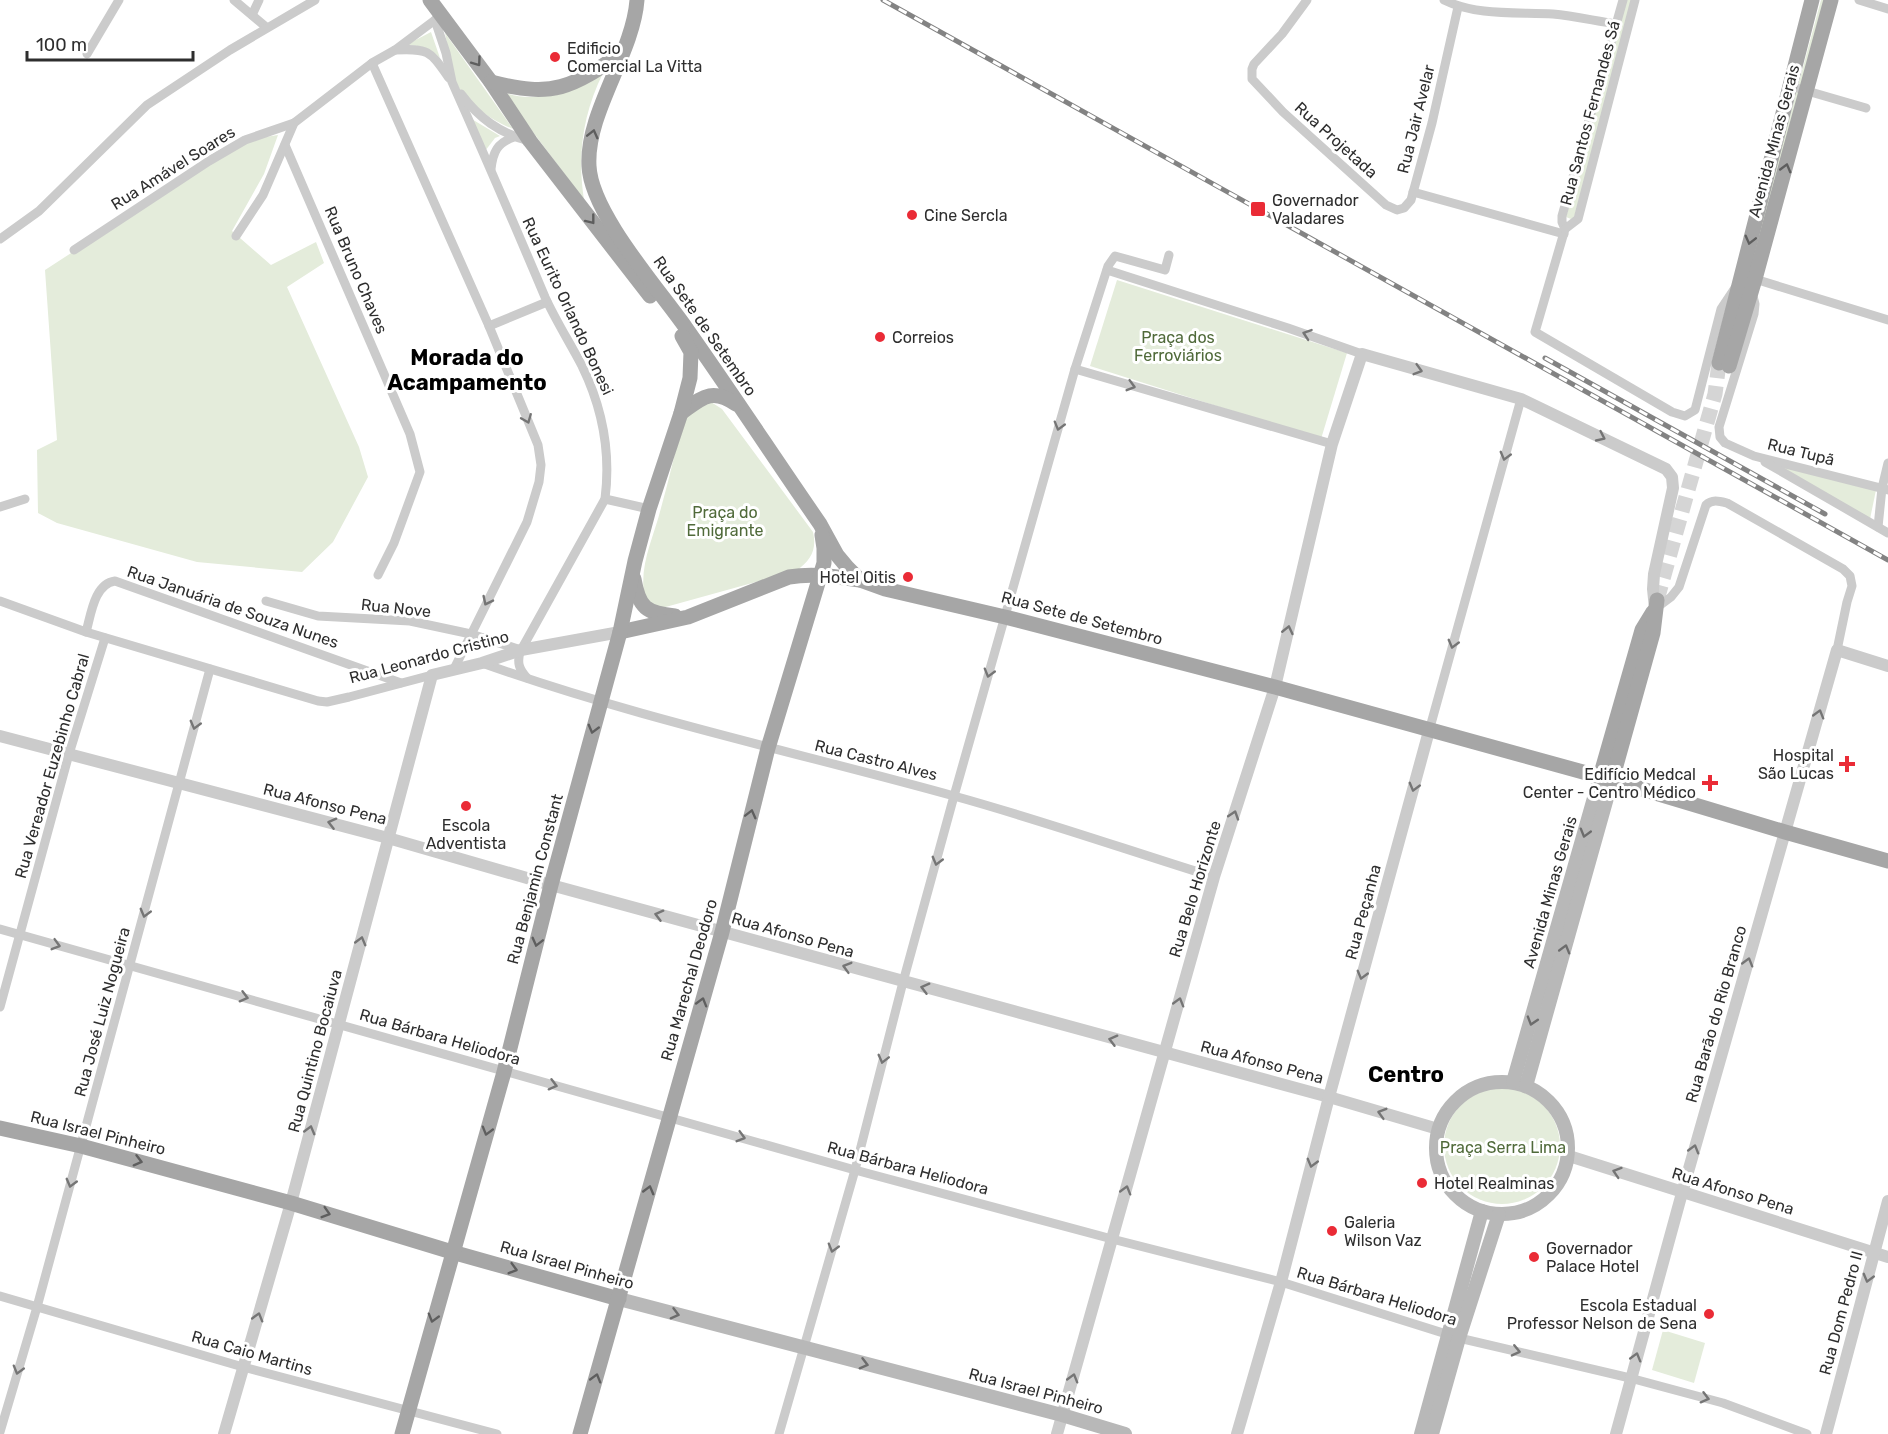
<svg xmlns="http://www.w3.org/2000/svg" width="1888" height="1434" font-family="Rubik,sans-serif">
	<rect width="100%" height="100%" fill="#fff"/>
	<g fill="#e4ecdb">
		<path d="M 1625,0 L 1633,0 L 1574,218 L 1571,219 L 1566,217 Z"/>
		<path d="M 1821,0 L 1826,0 L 1747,289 L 1744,287 Z"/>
		<path d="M 431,32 L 440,58 C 429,48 421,45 406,45 Z"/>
		<path d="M 445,33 L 513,129 C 491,120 465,103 455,80 C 449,68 448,46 445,33 Z"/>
		<path d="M 603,73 C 583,114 577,154 584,200 L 503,92 C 540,106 569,87 603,73 Z"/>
		<path d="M 470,118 L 500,136 L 495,138 L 485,151 Z"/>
		<path d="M 278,135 L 264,174 L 232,231 L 271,265 L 316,242 L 324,263 L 287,287 L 359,447 L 368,477 L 333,542 L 302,572 L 197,562 L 57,523 L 38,513 L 37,450 L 57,440 L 45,270 L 245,140 Z"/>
		<path d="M 1117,280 L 1347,353 L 1321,439 L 1090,366 Z"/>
		<path d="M 711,402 L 722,409 L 813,532 C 817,550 811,560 796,571 L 662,608 L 656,608 L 645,600 C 638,566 653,540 661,508 C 669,480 675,451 683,422 L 689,411 Z"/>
		<path d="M 1771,463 L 1876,490 L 1870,519 Z"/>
		<circle cx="1502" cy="1146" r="58"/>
		<path d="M 1663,1330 L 1705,1343 L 1694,1383 L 1652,1370 Z"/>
	</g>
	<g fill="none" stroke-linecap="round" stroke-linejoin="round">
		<path stroke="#d5d5d5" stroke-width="15" stroke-dasharray="15 8" stroke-linecap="butt" d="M 1657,600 L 1715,394 L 1719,363"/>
		<g stroke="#cbcbcb" stroke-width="9">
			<path d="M 234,0 L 266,27"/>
			<path d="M 1307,0 L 1282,34 L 1254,64 L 1252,69 L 1252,79 L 1283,112 L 1386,205 L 1397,210 L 1404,208 L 1411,200 L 1432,123 L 1458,7"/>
			<path d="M 1444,0 C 1476,16 1517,12 1553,14 C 1574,16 1596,21 1617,24"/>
			<path d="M 1623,0 L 1562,216 L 1562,222 L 1565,229 L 1535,332 L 1672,412 L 1685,416 L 1695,410 L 1721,309 L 1735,288"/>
			<path d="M 1859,0 L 1888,9"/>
			<path d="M 252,15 L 259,0"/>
			<path d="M 435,20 L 446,53 L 452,82 C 484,154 515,226 545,297 C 556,321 570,343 582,366 C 603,409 611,452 605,499 L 520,652 C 517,663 519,669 527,678"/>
			<path d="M 395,50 C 429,48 430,51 449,78"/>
			<path d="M 87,54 L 119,0"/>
			<path d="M 372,63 L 489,326 L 538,445 L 541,465 L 539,482 L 527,522 L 454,669"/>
			<path d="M 1790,86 L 1866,108"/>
			<path d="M 461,94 C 479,118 499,133 529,141"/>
			<path d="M 285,145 L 410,434 L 420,472 L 394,543 L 378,575"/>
			<path d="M 491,169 C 493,152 497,143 514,137"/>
			<path d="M 1413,192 L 1564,234"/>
			<path d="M 1565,229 L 1578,219 L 1635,0"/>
			<path d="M 236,236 L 263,195 L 294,123 L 372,63 L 395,50 L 439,17"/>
			<path d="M 0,239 L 39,211 L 147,105 L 230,50 L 315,0"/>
			<path d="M 74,250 L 209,161 L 245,140 L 294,123"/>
			<path d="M 1107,270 L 1288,328 L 1362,354"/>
			<path d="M 1755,279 L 1888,320"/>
			<path d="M 1753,296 L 1755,304 L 1754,314 L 1719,427 L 1720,437 L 1725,443 L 1754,456 L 1888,490"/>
			<path d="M 489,326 L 547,302"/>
			<path d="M 1075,369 L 1332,444"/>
			<path d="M 1765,462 L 1888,533"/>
			<path d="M 605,499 L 649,509"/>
			<path d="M 0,507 L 25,499"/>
			<path d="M 1878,527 L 1882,488 L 1888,463"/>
			<path d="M 0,601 L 86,632 L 318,701 L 327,702 L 349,697 L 432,675"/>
			<path d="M 266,601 L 318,616 L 410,621 L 471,634 L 521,650"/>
			<path d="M 1655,609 L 1671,597 L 1679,587 L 1706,505 C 1712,499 1719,501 1727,503 L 1843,569 L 1850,576 L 1852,586 L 1847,602 L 1837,650"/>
			<path d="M 86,632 C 91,615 94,584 115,581 L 401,683"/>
			<path d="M 482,663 C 636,718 796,752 954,796 C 1041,820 1127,850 1214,877"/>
			<path d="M 1429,731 L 1521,399"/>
			<path d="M 0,929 L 855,1170 L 1112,1239 L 1281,1282 L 1459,1338 L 1630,1378 L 1723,1403 L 1807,1434"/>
			<path d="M 0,1007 L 69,754 L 105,638"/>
			<path d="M 0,1296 L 243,1367 L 497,1434"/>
			<path d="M 0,1432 L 37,1307 L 210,669"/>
			<path d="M 779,1434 L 855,1170 L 903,982 L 954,796 L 1075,369 L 1108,266 L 1115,256 L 1165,270 L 1169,255"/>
		</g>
		<g stroke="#cbcbcb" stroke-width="12">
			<path d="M 0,736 L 388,838 L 551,885 L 1329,1097 L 1438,1129"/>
			<path d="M 1569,1156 L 1888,1257"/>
			<path d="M 224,1434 L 291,1203 L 432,675 L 482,663 L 521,650 L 620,632"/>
			<path d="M 1057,1434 L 1214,877 L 1275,687 L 1332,444 L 1362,354 L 1521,399 L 1666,469 L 1672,477 L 1673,488 L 1654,574 L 1653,589 L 1655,609"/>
			<path d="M 1237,1434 L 1281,1282 L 1329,1097 L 1429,731"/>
			<path d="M 1616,1434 L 1682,1193 L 1837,650 L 1888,666"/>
			<path d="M 1826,1434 L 1888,1201"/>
		</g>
		<g stroke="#b8b8b8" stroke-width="14">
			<circle cx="1502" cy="1148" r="66"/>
			<path d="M 1513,1082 L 1600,777"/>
			<path d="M 1526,1086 L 1612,780"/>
			<path d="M 619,1299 L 1062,1415 L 1125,1434"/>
			<path d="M 1421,1434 L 1482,1211"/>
			<path d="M 1432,1434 L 1459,1338 L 1499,1214"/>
		</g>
		<g stroke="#a6a6a6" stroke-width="15">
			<path d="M 430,0 L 491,82 L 530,141 L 650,296"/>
			<path d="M 637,0 C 633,54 586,112 589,166 C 591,213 658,288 686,328 C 732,393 775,459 820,524 L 837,555 L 847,567 L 860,580 L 885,589 L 1005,617 L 1275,687 L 1612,780 L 1785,832 L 1888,861"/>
			<path d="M 491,82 C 554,98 571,88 622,53"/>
			<path d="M 1719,363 L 1812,0"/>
			<path d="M 1729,366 L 1755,279 L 1831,0"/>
			<path d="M 681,413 C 702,398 711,387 736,404"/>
			<path d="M 634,579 C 639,608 646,613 675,616"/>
			<path d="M 620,632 L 688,617 L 789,577 C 814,573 836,577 860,580"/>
			<path d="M 1600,777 L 1642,630 L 1653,612"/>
			<path d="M 1612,780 L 1653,633 L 1657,600"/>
			<path d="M 0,1128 L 81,1146 L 291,1203 L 452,1252 L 619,1299"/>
			<path d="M 402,1434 L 504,1072 L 551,885 L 620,632 L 635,561 L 649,509 L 681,413 L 690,378 L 691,352 L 682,336"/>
			<path d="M 580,1434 L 722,932 L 768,748 L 824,563 L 824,548 L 822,535"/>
		</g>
		<defs>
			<g id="rail">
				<path d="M 883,0 L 1888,560"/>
				<path d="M 1545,358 L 1825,514"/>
			</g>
		</defs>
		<use href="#rail" stroke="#838383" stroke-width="5"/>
		<use href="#rail" stroke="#fff" stroke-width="3" stroke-dasharray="9" stroke-linecap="butt"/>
	</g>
	<defs><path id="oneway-chevron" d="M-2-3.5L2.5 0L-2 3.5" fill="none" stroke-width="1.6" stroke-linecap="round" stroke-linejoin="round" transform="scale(1.5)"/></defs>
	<g stroke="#5e5e5e">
		<use href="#oneway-chevron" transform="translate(477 62) rotate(54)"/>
		<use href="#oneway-chevron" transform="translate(593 134) rotate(-76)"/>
		<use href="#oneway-chevron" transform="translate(1786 168) rotate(-75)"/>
		<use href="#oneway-chevron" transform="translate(591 220) rotate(52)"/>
		<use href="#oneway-chevron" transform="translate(1750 240) rotate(104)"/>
		<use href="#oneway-chevron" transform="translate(593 729) rotate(105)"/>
		<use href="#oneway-chevron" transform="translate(751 814) rotate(-76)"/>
		<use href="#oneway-chevron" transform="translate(537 942) rotate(104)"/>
		<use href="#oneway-chevron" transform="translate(702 1002) rotate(-74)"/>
		<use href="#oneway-chevron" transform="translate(487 1131) rotate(106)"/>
		<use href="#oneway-chevron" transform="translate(138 1161) rotate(15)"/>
		<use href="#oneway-chevron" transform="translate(649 1190) rotate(-75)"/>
		<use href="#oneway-chevron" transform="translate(326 1213) rotate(17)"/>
		<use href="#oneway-chevron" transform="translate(513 1269) rotate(16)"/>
		<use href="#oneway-chevron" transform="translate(433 1318) rotate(106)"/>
		<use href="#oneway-chevron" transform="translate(596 1378) rotate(-74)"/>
	</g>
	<g stroke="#757575">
		<use href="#oneway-chevron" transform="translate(1307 334) rotate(-161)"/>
		<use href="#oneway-chevron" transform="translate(1418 370) rotate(16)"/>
		<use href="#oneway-chevron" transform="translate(1131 386) rotate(16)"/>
		<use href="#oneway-chevron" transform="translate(527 419) rotate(68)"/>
		<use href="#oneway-chevron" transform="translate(1059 426) rotate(106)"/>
		<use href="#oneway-chevron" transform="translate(1601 437) rotate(25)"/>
		<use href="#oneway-chevron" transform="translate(1505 456) rotate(105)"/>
		<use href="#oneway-chevron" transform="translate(487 601) rotate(116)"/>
		<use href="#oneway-chevron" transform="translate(1288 630) rotate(-77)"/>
		<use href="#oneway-chevron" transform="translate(1453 644) rotate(105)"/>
		<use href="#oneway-chevron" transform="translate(989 673) rotate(106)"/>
		<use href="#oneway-chevron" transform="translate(1819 714) rotate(-74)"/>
		<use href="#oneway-chevron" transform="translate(195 725) rotate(105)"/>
		<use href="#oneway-chevron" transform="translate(1414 787) rotate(105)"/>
		<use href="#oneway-chevron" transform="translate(1234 815) rotate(-72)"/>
		<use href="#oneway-chevron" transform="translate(332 823) rotate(-166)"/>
		<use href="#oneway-chevron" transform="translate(937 861) rotate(105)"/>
		<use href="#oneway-chevron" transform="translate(145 913) rotate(105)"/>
		<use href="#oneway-chevron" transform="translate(659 915) rotate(-165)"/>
		<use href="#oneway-chevron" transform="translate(361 941) rotate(-75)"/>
		<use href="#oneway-chevron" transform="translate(56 945) rotate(16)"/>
		<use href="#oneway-chevron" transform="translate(1748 962) rotate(-74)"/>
		<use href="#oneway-chevron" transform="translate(847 967) rotate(-164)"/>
		<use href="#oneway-chevron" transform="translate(1362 975) rotate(105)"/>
		<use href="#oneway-chevron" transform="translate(925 988) rotate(-165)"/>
		<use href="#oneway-chevron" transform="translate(244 997) rotate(15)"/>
		<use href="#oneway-chevron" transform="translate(1179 1002) rotate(-74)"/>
		<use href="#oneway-chevron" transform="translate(1113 1040) rotate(-165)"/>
		<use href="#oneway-chevron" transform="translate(883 1059) rotate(104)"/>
		<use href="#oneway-chevron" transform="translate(553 1085) rotate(15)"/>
		<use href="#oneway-chevron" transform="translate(1382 1113) rotate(-164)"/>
		<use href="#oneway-chevron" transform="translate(310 1130) rotate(-75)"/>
		<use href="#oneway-chevron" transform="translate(741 1137) rotate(16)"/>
		<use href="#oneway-chevron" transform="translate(1694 1149) rotate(-74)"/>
		<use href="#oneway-chevron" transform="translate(1312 1163) rotate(105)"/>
		<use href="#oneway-chevron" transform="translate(1617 1172) rotate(-162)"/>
		<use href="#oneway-chevron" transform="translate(71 1183) rotate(105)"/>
		<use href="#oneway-chevron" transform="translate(1126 1190) rotate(-74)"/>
		<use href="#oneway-chevron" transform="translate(833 1248) rotate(106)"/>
		<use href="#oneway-chevron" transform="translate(1868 1278) rotate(105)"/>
		<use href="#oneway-chevron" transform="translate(258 1317) rotate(-74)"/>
		<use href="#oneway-chevron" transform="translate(1516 1351) rotate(13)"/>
		<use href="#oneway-chevron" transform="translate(1636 1357) rotate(-74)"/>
		<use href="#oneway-chevron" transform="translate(18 1370) rotate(106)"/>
		<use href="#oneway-chevron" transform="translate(1073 1378) rotate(-74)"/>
		<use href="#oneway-chevron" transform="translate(1705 1398) rotate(15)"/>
	</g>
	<g stroke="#6c6c6c">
		<use href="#oneway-chevron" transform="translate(1585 833) rotate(106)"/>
		<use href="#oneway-chevron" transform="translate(1565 949) rotate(-74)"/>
		<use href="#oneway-chevron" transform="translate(1532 1021) rotate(107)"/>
		<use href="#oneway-chevron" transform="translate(675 1314) rotate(15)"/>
		<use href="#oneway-chevron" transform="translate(864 1364) rotate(15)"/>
	</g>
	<g fill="#ea2b36" stroke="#fff" stroke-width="2">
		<circle cx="555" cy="57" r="6"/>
		<rect x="1250" y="201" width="16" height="16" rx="3"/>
		<circle cx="912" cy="215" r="6"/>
		<circle cx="880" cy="337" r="6"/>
		<circle cx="908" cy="577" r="6"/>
		<path d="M1844 755h6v6h6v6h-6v6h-6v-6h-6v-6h6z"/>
		<path d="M1707 774h6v6h6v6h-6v6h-6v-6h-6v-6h6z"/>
		<circle cx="466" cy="806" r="6"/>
		<circle cx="1422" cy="1183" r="6"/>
		<circle cx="1332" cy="1231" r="6"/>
		<circle cx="1534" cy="1257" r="6"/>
		<circle cx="1709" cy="1314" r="6"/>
	</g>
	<g text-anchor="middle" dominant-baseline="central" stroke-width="6" stroke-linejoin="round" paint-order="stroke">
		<g font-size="16" fill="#2e2e2e" stroke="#fff" text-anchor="start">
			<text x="567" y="48">Edificio<tspan x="567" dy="18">Comercial La Vitta</tspan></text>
			<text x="1272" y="200">Governador<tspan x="1272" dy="18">Valadares</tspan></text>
			<text x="924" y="215">Cine Sercla</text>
			<text x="892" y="337">Correios</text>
			<text x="896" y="577" text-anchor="end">Hotel Oitis</text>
			<text x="1834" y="755" text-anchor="end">Hospital<tspan x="1834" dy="18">São Lucas</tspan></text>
			<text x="1696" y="774" text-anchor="end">Edifício Medcal<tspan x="1696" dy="18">Center - Centro Médico</tspan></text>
			<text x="466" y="825" text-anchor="middle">Escola<tspan x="466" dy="18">Adventista</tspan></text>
			<text x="1434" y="1183">Hotel Realminas</text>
			<text x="1344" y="1222">Galeria<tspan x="1344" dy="18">Wilson Vaz</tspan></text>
			<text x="1546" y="1248">Governador<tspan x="1546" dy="18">Palace Hotel</tspan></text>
			<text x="1697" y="1305" text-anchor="end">Escola Estadual<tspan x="1697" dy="18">Professor Nelson de Sena</tspan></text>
		</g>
		<g font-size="16" fill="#2e2e2e" stroke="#fff">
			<text transform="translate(1590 113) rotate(-75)">Rua Santos Fernandes Sá</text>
			<text transform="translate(1416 119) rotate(-76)">Rua Jair Avelar</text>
			<text transform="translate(1336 140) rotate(42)">Rua Projetada</text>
			<text transform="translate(1774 141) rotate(-75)">Avenida Minas Gerais</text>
			<text transform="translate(173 168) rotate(-32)">Rua Amável Soares</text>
			<text transform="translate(356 270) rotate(67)">Rua Bruno Chaves</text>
			<text transform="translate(568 306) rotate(65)">Rua Eurito Orlando Bonesi</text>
			<text transform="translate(705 326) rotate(55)">Rua Sete de Setembro</text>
			<text transform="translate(1801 452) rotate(14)">Rua Tupã</text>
			<text transform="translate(233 607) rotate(19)">Rua Januária de Souza Nunes</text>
			<text transform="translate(396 608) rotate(6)">Rua Nove</text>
			<text transform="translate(1082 618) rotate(15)">Rua Sete de Setembro</text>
			<text transform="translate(429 657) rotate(-15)">Rua Leonardo Cristino</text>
			<text transform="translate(876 760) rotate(14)">Rua Castro Alves</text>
			<text transform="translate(52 766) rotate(-74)">Rua Vereador Euzebinho Cabral</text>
			<text transform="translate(325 804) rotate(14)">Rua Afonso Pena</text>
			<text transform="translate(535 879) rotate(-75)">Rua Benjamin Constant</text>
			<text transform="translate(1195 889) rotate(-73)">Rua Belo Horizonte</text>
			<text transform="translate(1550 892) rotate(-74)">Avenida Minas Gerais</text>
			<text transform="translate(1363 912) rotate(-75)">Rua Peçanha</text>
			<text transform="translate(793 935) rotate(16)">Rua Afonso Pena</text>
			<text transform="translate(689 980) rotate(-74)">Rua Marechal Deodoro</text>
			<text transform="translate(102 1012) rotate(-75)">Rua José Luiz Nogueira</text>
			<text transform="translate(1716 1014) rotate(-74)">Rua Barão do Rio Branco</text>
			<text transform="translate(440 1037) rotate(16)">Rua Bárbara Heliodora</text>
			<text transform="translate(315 1051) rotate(-75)">Rua Quintino Bocaiuva</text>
			<text transform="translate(1262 1062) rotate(15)">Rua Afonso Pena</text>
			<text transform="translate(98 1133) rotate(14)">Rua Israel Pinheiro</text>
			<text transform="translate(908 1168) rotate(15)">Rua Bárbara Heliodora</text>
			<text transform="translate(1733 1191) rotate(17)">Rua Afonso Pena</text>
			<text transform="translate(567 1265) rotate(16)">Rua Israel Pinheiro</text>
			<text transform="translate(1377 1296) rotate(17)">Rua Bárbara Heliodora</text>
			<text transform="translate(1841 1313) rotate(-75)">Rua Dom Pedro II</text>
			<text transform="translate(252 1353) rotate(16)">Rua Caio Martins</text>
			<text transform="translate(1036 1391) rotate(15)">Rua Israel Pinheiro</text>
		</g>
		<g font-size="16" fill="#506a3a" stroke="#fff">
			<text x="1178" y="337">Praça dos<tspan x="1178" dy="18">Ferroviários</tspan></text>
			<text x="725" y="512">Praça do<tspan x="725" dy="18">Emigrante</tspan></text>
			<text x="1503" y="1147">Praça Serra Lima</text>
		</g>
		<g font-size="22" font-weight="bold" fill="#000" stroke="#fff">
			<text x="467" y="357">Morada do<tspan x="467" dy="25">Acampamento</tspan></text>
			<text x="1406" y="1074">Centro</text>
		</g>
	</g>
	<path d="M27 51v9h166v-9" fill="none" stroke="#2e2e2e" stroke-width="3"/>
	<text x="36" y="51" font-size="18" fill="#2e2e2e" stroke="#ffffff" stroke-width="4.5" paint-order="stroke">100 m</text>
</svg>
